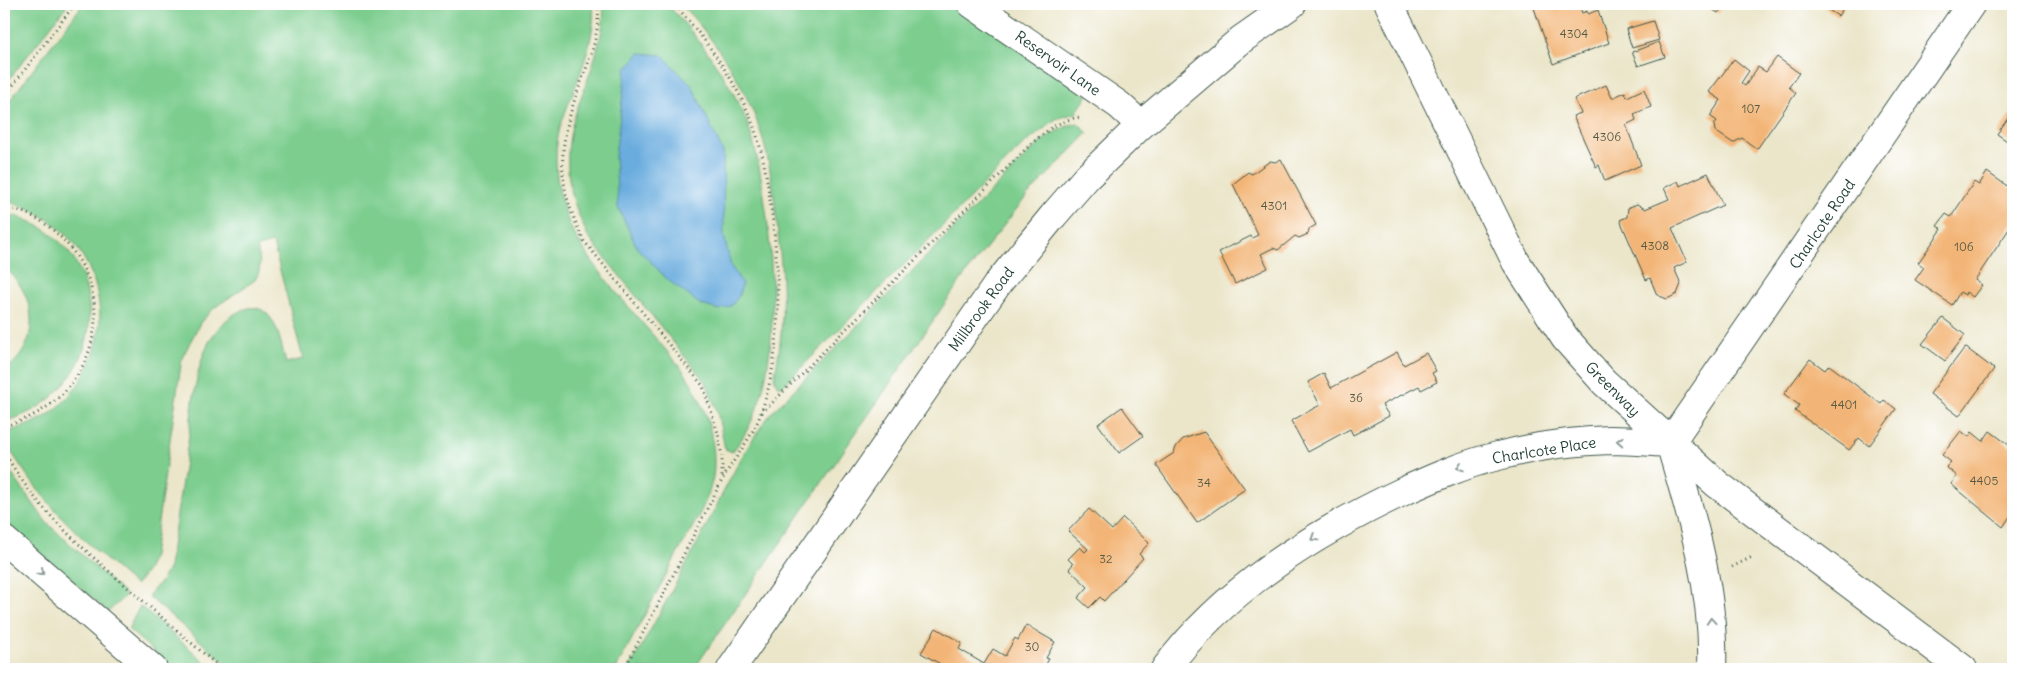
<svg xmlns="http://www.w3.org/2000/svg" width="2017" height="673" font-family="Delius,sans-serif">
	<rect width="100%" height="100%" fill="#fff"/>
	<filter id="ink" filterUnits="userSpaceOnUse"><feTurbulence type="fractalNoise" baseFrequency=".02" numOctaves="2"/><feDisplacementMap in="SourceGraphic" scale="10" xChannelSelector="R" yChannelSelector="G"/><feConvolveMatrix kernelMatrix="1 2 1 2 8 2 1 2 1" color-interpolation-filters="sRGB"/></filter>
	<filter id="wash" filterUnits="userSpaceOnUse"><feTurbulence type="fractalNoise" baseFrequency=".0096" numOctaves="4" result="noise"/><feDisplacementMap in="SourceGraphic" scale="20" xChannelSelector="R" yChannelSelector="G"/><feGaussianBlur stdDeviation="1.12" result="paint"/><feColorMatrix in="noise" values="0 0 0 0 0 0 0 0 0 0 0 0 0 0 0 0 0 1.4 0 .05"/><feComposite in="paint" operator="in"/></filter>
	<g filter="url(#wash)">
		<rect width="100%" height="100%" fill="#ebe6ca"/>
		<g fill="#7ccd8e" stroke="#4e8561">
			<path d="M 4,4 L 68,4 L 4,86 Z"/>
			<path d="M 83,4 L 593,4 C 597,46 572,89 560,128 C 550,164 560,215 581,245 C 610,289 648,328 682,369 C 701,396 715,430 714,465 C 714,497 690,530 675,558 C 655,595 636,632 616,669 L 232,669 L 148,596 L 162,580 L 169,567 C 176,523 182,479 189,435 C 193,403 195,370 209,342 C 216,328 233,311 249,308 C 276,304 281,345 286,363 L 303,359 L 273,243 L 257,247 L 260,262 L 259,272 L 255,280 L 214,308 L 200,323 L 182,358 L 153,556 C 149,568 144,576 135,585 C 91,547 50,511 18,462 C 13,454 5,445 4,436 L 7,432 C 20,428 32,424 43,418 C 59,409 73,393 83,377 C 125,306 84,218 4,201 L 4,108 Z"/>
			<path d="M 603,4 L 667,4 C 696,35 723,70 741,108 C 757,143 762,181 767,218 C 775,288 781,395 732,452 L 725,449 L 717,411 L 707,384 L 589,238 C 567,194 561,159 576,112 C 582,93 590,76 595,57 C 600,40 605,22 603,4 Z"/>
			<path d="M 681,4 L 956,4 L 1088,95 L 1076,113 L 1056,119 L 1022,146 L 790,379 L 783,386 L 778,386 L 774,378 C 785,329 784,284 778,234 C 775,203 772,171 763,140 C 748,88 717,43 681,4 Z"/>
			<path d="M 1078,123 L 1088,133 L 1026,197 L 961,280 L 694,669 L 629,669 C 656,620 683,571 709,521 C 728,483 745,446 772,412 L 1029,153 C 1045,138 1057,128 1078,123 Z"/>
			<path d="M 4,213 C 117,236 119,390 4,422 L 4,371 C 43,344 37,295 4,267 Z"/>
			<path d="M 4,463 L 47,523 L 126,595 L 108,612 L 4,521 Z"/>
			<path d="M 140,606 L 213,669 L 174,669 L 128,629 Z"/>
		</g>
		<path fill="#69acde" stroke="#447489" d="M 640,53 L 662,55 L 692,86 L 723,152 L 724,236 L 731,266 L 742,283 L 739,296 L 731,306 L 719,310 L 701,305 L 668,280 L 637,248 L 618,207 L 615,156 L 626,69 Z"/>
		<g id="blocks">
			<g fill="#f3b577">
				<path d="M 1537,4 L 1579,4 L 1582,13 L 1587,11 L 1588,14 L 1598,10 L 1609,43 L 1553,64 L 1533,5 Z"/>
				<path d="M 1704,4 L 1725,4 L 1718,13 Z"/>
				<path d="M 1819,4 L 1846,4 L 1838,16 Z"/>
				<path d="M 1653,21 L 1659,40 L 1632,48 L 1626,29 Z"/>
				<path d="M 1659,42 L 1665,57 L 1638,66 L 1632,52 Z"/>
				<path d="M 1777,57 L 1799,73 L 1789,87 L 1796,93 L 1757,149 L 1742,138 L 1733,143 L 1715,131 L 1714,125 L 1717,121 L 1710,116 L 1721,100 L 1709,92 L 1734,59 L 1749,71 L 1741,83 L 1745,86 L 1758,67 L 1766,72 Z"/>
				<path d="M 1606,85 L 1612,98 L 1625,92 L 1627,97 L 1644,89 L 1651,107 L 1634,114 L 1636,120 L 1626,125 L 1641,165 L 1605,181 L 1599,165 L 1596,167 L 1573,116 L 1581,113 L 1574,99 Z"/>
				<path d="M 2013,111 L 2013,145 L 1997,134 Z"/>
				<path d="M 1281,159 L 1316,225 L 1309,229 L 1308,234 L 1299,238 L 1295,236 L 1278,250 L 1273,248 L 1261,254 L 1268,268 L 1235,284 L 1219,252 L 1251,236 L 1252,238 L 1258,235 L 1233,184 L 1248,172 L 1252,174 L 1270,161 L 1275,162 Z"/>
				<path d="M 1987,172 L 2013,190 L 2013,223 L 1975,280 L 1982,285 L 1973,297 L 1966,292 L 1965,295 L 1960,292 L 1952,305 L 1915,280 L 1924,267 L 1918,263 L 1942,229 L 1937,226 L 1946,214 L 1951,217 L 1974,182 L 1979,185 Z"/>
				<path d="M 1708,173 L 1723,205 L 1672,228 L 1687,262 L 1674,268 L 1681,284 L 1677,294 L 1667,299 L 1657,295 L 1650,278 L 1646,280 L 1620,220 L 1627,217 L 1628,208 L 1637,204 L 1645,209 L 1669,199 L 1664,188 L 1678,181 L 1680,186 Z"/>
				<path d="M 1943,318 L 1965,335 L 1945,361 L 1922,344 Z"/>
				<path d="M 1965,347 L 1994,369 L 1959,416 L 1930,394 Z"/>
				<path d="M 1397,352 L 1404,365 L 1426,353 L 1436,371 L 1432,373 L 1437,382 L 1421,390 L 1419,386 L 1382,405 L 1389,416 L 1353,435 L 1350,429 L 1308,452 L 1291,421 L 1320,405 L 1308,382 L 1324,373 L 1331,388 Z"/>
				<path d="M 1810,359 L 1825,370 L 1829,365 L 1881,404 L 1884,400 L 1896,409 L 1869,446 L 1859,438 L 1849,450 L 1795,411 L 1799,405 L 1784,394 Z"/>
				<path d="M 1122,407 L 1143,436 L 1119,453 L 1098,424 Z"/>
				<path d="M 1961,431 L 1969,437 L 1972,432 L 1983,441 L 1990,431 L 2013,448 L 2013,512 L 2003,527 L 1951,484 L 1957,476 L 1946,467 L 1951,462 L 1942,455 Z"/>
				<path d="M 1204,432 L 1245,489 L 1197,523 L 1156,465 L 1174,453 L 1176,447 L 1183,439 Z"/>
				<path d="M 1089,509 L 1112,530 L 1123,518 L 1149,543 L 1139,554 L 1143,558 L 1104,601 L 1100,597 L 1089,608 L 1078,598 L 1088,587 L 1069,569 L 1073,564 L 1068,559 L 1080,547 L 1085,552 L 1088,549 L 1068,531 Z"/>
				<path d="M 1026,625 L 1055,642 L 1046,658 L 1049,659 L 1043,669 L 958,669 L 952,666 L 949,669 L 921,653 L 936,628 L 962,643 L 959,649 L 984,664 L 993,649 L 1005,656 L 1015,638 L 1018,640 Z"/>
			</g>
		</g>
	</g>
	<g filter="url(#ink)">
		<use href="#blocks" fill-opacity="0" stroke="#3e564a" stroke-width="1"/>
		<g fill="none" stroke-linecap="round" stroke-linejoin="round">
			<defs>
				<g id="minor">
					<path d="M 972,4 L 1119,105 L 1141,125"/>
					<path d="M 1389,4 L 1516,262 L 1565,338 L 1604,382 L 1717,484 L 1963,669"/>
					<path d="M 1670,443 L 1971,4"/>
					<path d="M 4,540 L 153,669"/>
					<path d="M 731,669 L 999,282 L 1053,216 L 1086,178 L 1141,125 L 1242,39 L 1292,4"/>
					<path d="M 1165,669 C 1225,589 1313,534 1402,492 C 1433,478 1464,464 1498,456 C 1533,447 1573,441 1610,440 C 1630,440 1650,442 1670,443 C 1692,517 1715,592 1712,669"/>
				</g>
			</defs>
			<use href="#minor" stroke="#3e564a" stroke-width="30"/>
			<g stroke="#3e564a" stroke-width="3" stroke-dasharray="1 4" stroke-linecap="butt">
				<path d="M 598,4 C 600,31 591,57 581,82 C 558,144 554,180 584,241 L 703,386 L 718,433 L 722,457 L 722,480"/>
				<path d="M 4,97 L 75,4"/>
				<path d="M 4,207 C 29,211 51,225 68,245 C 125,312 86,407 4,426"/>
				<path d="M 762,413 L 1030,145 C 1045,132 1060,119 1081,117"/>
				<path d="M 4,451 C 33,506 80,546 126,586 C 158,614 190,642 222,669"/>
				<path d="M 1732,567 L 1752,557"/>
				<path d="M 624,669 C 657,607 689,544 721,482 C 733,459 753,437 761,413 C 783,349 780,282 772,215 C 767,178 762,140 745,106 C 727,68 702,35 674,4"/>
			</g>
			<use href="#minor" stroke="#fff" stroke-width="28"/>
		</g>
		<defs><path id="oneway-chevron" d="M-2-3.5L2.5 0L-2 3.5" fill="none" stroke-width="1.6" stroke-linecap="round" stroke-linejoin="round" transform="scale(1.25)"/></defs>
		<g stroke="#8f9e9a">
			<use href="#oneway-chevron" transform="translate(1620 441) rotate(-177)"/>
			<use href="#oneway-chevron" transform="translate(1460 467) rotate(161)"/>
			<use href="#oneway-chevron" transform="translate(1314 538) rotate(147)"/>
			<use href="#oneway-chevron" transform="translate(41 572) rotate(41)"/>
			<use href="#oneway-chevron" transform="translate(1711 621) rotate(-94)"/>
		</g>
	</g>
	<g text-anchor="middle" dominant-baseline="central" stroke-width="4" stroke-linejoin="round" paint-order="stroke">
		<g font-size="12" fill="#545b45">
			<text x="1574" y="33">4304</text>
			<text x="1751" y="108">107</text>
			<text x="1607" y="136">4306</text>
			<text x="1274" y="205">4301</text>
			<text x="1655" y="245">4308</text>
			<text x="1964" y="246">106</text>
			<text x="1356" y="397">36</text>
			<text x="1844" y="404">4401</text>
			<text x="1984" y="480">4405</text>
			<text x="1204" y="482">34</text>
			<text x="1106" y="558">32</text>
			<text x="1032" y="646">30</text>
		</g>
		<g font-size="15" fill="#1f3d34" stroke="#fff">
			<text transform="translate(1058 63) rotate(35)">Reservoir Lane</text>
			<text transform="translate(1822 224) rotate(-56)">Charlcote Road</text>
			<text transform="translate(981 309) rotate(-54)">Millbrook Road</text>
			<text transform="translate(1613 389) rotate(45)">Greenway</text>
			<text transform="translate(1544 450) rotate(-9)">Charlcote Place</text>
		</g>
	</g>
	<rect width="2017" height="673" fill="none" stroke="#fff" stroke-width="20"/>
</svg>
